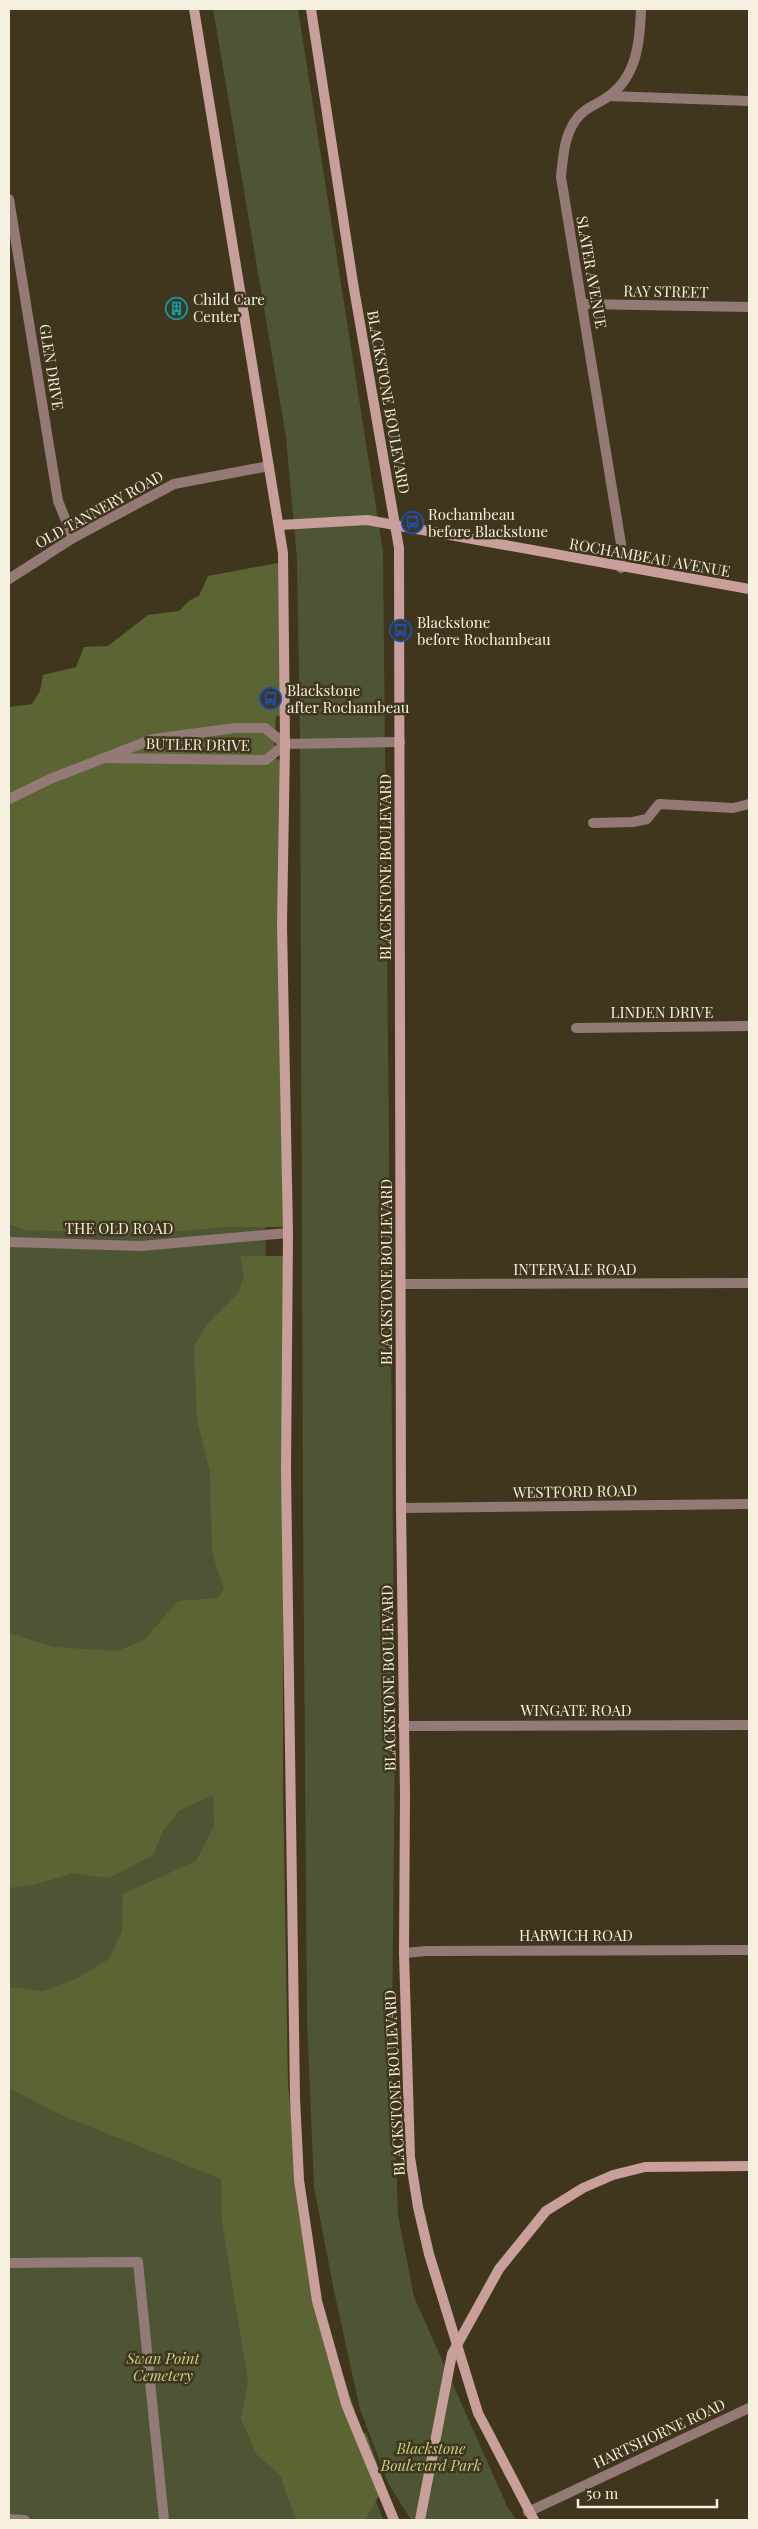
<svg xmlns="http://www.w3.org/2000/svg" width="758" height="2529" font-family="'Playfair Display',serif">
	<rect width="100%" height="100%" fill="#40361d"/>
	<g fill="#4d5534">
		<path d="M 213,9 L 298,9 L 383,552 L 395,1728 L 392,2040 L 398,2215 L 414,2297 L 507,2506 L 516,2520 L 411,2520 L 388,2483 L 360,2409 L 334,2291 L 314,2187 L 307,2018 L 303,1518 L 300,736 L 297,561 L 286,437 Z"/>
		<path d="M 263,954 L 273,2037 L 307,2313 L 383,2520 L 9,2520 L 9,1025 Z"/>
	</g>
	<g fill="#5b6534">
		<path d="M 278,563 L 280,569 L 283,715 L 276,716 L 274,758 L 284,761 L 284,1227 L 226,1227 L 148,1234 L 25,1230 L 9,1224 L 9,707 L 32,704 L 40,691 L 43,675 L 76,667 L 84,647 L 108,646 L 148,615 L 179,611 L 190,600 L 199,596 L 208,576 Z"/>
		<path d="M 240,1256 L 283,1256 L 283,1786 L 288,2086 L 306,2235 L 327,2325 L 362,2433 L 366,2433 L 385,2485 L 365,2520 L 296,2520 L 280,2475 L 257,2455 L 241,2419 L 248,2382 L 222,2221 L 221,2179 L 63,2116 L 9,2088 L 9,1987 L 42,1991 L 76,1979 L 109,1959 L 122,1931 L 123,1894 L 196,1861 L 214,1826 L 213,1795 L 179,1811 L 163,1831 L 153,1855 L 109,1878 L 73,1873 L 34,1885 L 9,1888 L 9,1633 L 53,1647 L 117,1651 L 144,1640 L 178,1601 L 218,1598 L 224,1589 L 212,1552 L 210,1472 L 197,1420 L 194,1346 L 208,1323 L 238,1293 L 244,1276 Z"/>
	</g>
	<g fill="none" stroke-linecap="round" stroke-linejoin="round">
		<g stroke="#947a77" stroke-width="10">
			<path d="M 593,823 L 633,822 L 647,819 L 659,804 L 733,808 L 749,804"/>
			<path d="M 9,1242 L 141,1246 L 288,1233"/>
			<path d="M 9,2263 L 138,2262 L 164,2520"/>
			<path d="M 9,2519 L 25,2520"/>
		</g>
		<g stroke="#947a77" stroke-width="10">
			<path d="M 609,96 L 749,101"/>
			<path d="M 9,199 L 58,501 L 73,538"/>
			<path d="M 582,304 L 749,307"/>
			<path d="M 621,568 L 622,550 L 561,177 C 563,158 564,137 575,121 C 583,108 597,105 609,96 C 637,76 640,41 641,9"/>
			<path d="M 9,579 L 73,538 L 174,484 L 269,466"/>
			<path d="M 103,758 L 266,760 L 285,744 L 400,742"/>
			<path d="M 9,799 L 50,779 L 153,739 L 235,728 L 265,728 L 285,744"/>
			<path d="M 576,1028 L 749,1026"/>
			<path d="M 401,1284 L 749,1283"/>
			<path d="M 401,1508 L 749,1504"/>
			<path d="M 403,1726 L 749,1725"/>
			<path d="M 404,1953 L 427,1951 L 749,1950"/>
			<path d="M 528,2512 L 749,2408"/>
		</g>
		<g stroke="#c89f9b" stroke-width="10">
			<path d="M 194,9 L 283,553 L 285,744 L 282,925 L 288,1233 L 286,1470 L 295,2098 L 299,2180 L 317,2301 L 346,2404 L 394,2520"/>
			<path d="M 311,9 L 353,283 L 399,548 L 401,1508 L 405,1795 L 404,1953 L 410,2157 L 418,2207 L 429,2254 L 478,2413 L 534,2520"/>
			<path d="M 280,525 L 367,520 L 749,589"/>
			<path d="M 420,2520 L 452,2354 L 499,2269 L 546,2211 L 583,2188 L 613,2175 L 645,2167 L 749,2166"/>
		</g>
	</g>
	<defs>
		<symbol id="building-ring" viewBox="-11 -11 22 22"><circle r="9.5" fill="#40361d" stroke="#0f9aa8" stroke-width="1.5"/><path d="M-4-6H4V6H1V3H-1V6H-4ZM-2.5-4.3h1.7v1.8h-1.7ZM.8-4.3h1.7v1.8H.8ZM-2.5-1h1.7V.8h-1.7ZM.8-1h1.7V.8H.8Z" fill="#0f9aa8"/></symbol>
		<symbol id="bus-ring" viewBox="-11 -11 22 22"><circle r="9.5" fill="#40361d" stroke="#1a4fb4" stroke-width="1.5"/><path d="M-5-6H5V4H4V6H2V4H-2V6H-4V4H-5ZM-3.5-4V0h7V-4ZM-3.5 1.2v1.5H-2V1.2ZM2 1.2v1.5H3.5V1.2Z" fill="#1a4fb4"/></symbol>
	</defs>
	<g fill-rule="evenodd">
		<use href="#building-ring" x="164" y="296" width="25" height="25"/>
		<use href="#bus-ring" x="400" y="510" width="25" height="25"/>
		<use href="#bus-ring" x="388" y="618" width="25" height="25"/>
		<use href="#bus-ring" x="258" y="686" width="25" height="25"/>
	</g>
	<g text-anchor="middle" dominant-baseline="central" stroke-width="5" stroke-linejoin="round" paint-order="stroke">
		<g font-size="15" fill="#f6f0e1" stroke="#40361d">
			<text transform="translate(592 272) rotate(80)">SLATER AVENUE</text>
			<text transform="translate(666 291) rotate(1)">RAY STREET</text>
			<text transform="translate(52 367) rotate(81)">GLEN DRIVE</text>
			<text transform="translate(389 402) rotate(80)">BLACKSTONE BOULEVARD</text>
			<text transform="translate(99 509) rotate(-29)">OLD TANNERY ROAD</text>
			<text transform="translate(650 557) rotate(10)">ROCHAMBEAU AVENUE</text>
			<text transform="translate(198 744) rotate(1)">BUTLER DRIVE</text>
			<text transform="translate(385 867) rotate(-90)">BLACKSTONE BOULEVARD</text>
			<text x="662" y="1012">LINDEN DRIVE</text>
			<text x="119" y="1228">THE OLD ROAD</text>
			<text x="575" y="1269">INTERVALE ROAD</text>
			<text transform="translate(386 1272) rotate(-90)">BLACKSTONE BOULEVARD</text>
			<text transform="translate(575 1491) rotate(-1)">WESTFORD ROAD</text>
			<text transform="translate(388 1678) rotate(-91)">BLACKSTONE BOULEVARD</text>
			<text x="576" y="1710">WINGATE ROAD</text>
			<text x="576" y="1935">HARWICH ROAD</text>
			<text transform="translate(394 2083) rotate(-93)">BLACKSTONE BOULEVARD</text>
			<text transform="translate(659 2433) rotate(-25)">HARTSHORNE ROAD</text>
		</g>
		<g font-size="15" fill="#f6f0e1" stroke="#40361d" text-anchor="start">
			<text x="193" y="299">Child Care<tspan x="193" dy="17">Center</tspan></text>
			<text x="428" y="514">Rochambeau<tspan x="428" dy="17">before Blackstone</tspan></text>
			<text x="417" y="622">Blackstone<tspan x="417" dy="17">before Rochambeau</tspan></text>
			<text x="287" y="690">Blackstone<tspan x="287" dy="17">after Rochambeau</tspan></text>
		</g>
		<g font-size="15" font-style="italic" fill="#c1d386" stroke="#40361d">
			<text x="163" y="2358">Swan Point<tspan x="163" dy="17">Cemetery</tspan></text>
			<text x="431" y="2448">Blackstone<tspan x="431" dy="17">Boulevard Park</tspan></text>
		</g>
	</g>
	<rect width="758" height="2529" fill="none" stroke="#f6f0e1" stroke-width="20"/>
	<path d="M578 2499v8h139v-8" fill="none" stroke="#f6f0e1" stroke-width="2.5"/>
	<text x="586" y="2499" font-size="15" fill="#f6f0e1" stroke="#40361d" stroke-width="4" paint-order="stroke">50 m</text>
</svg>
